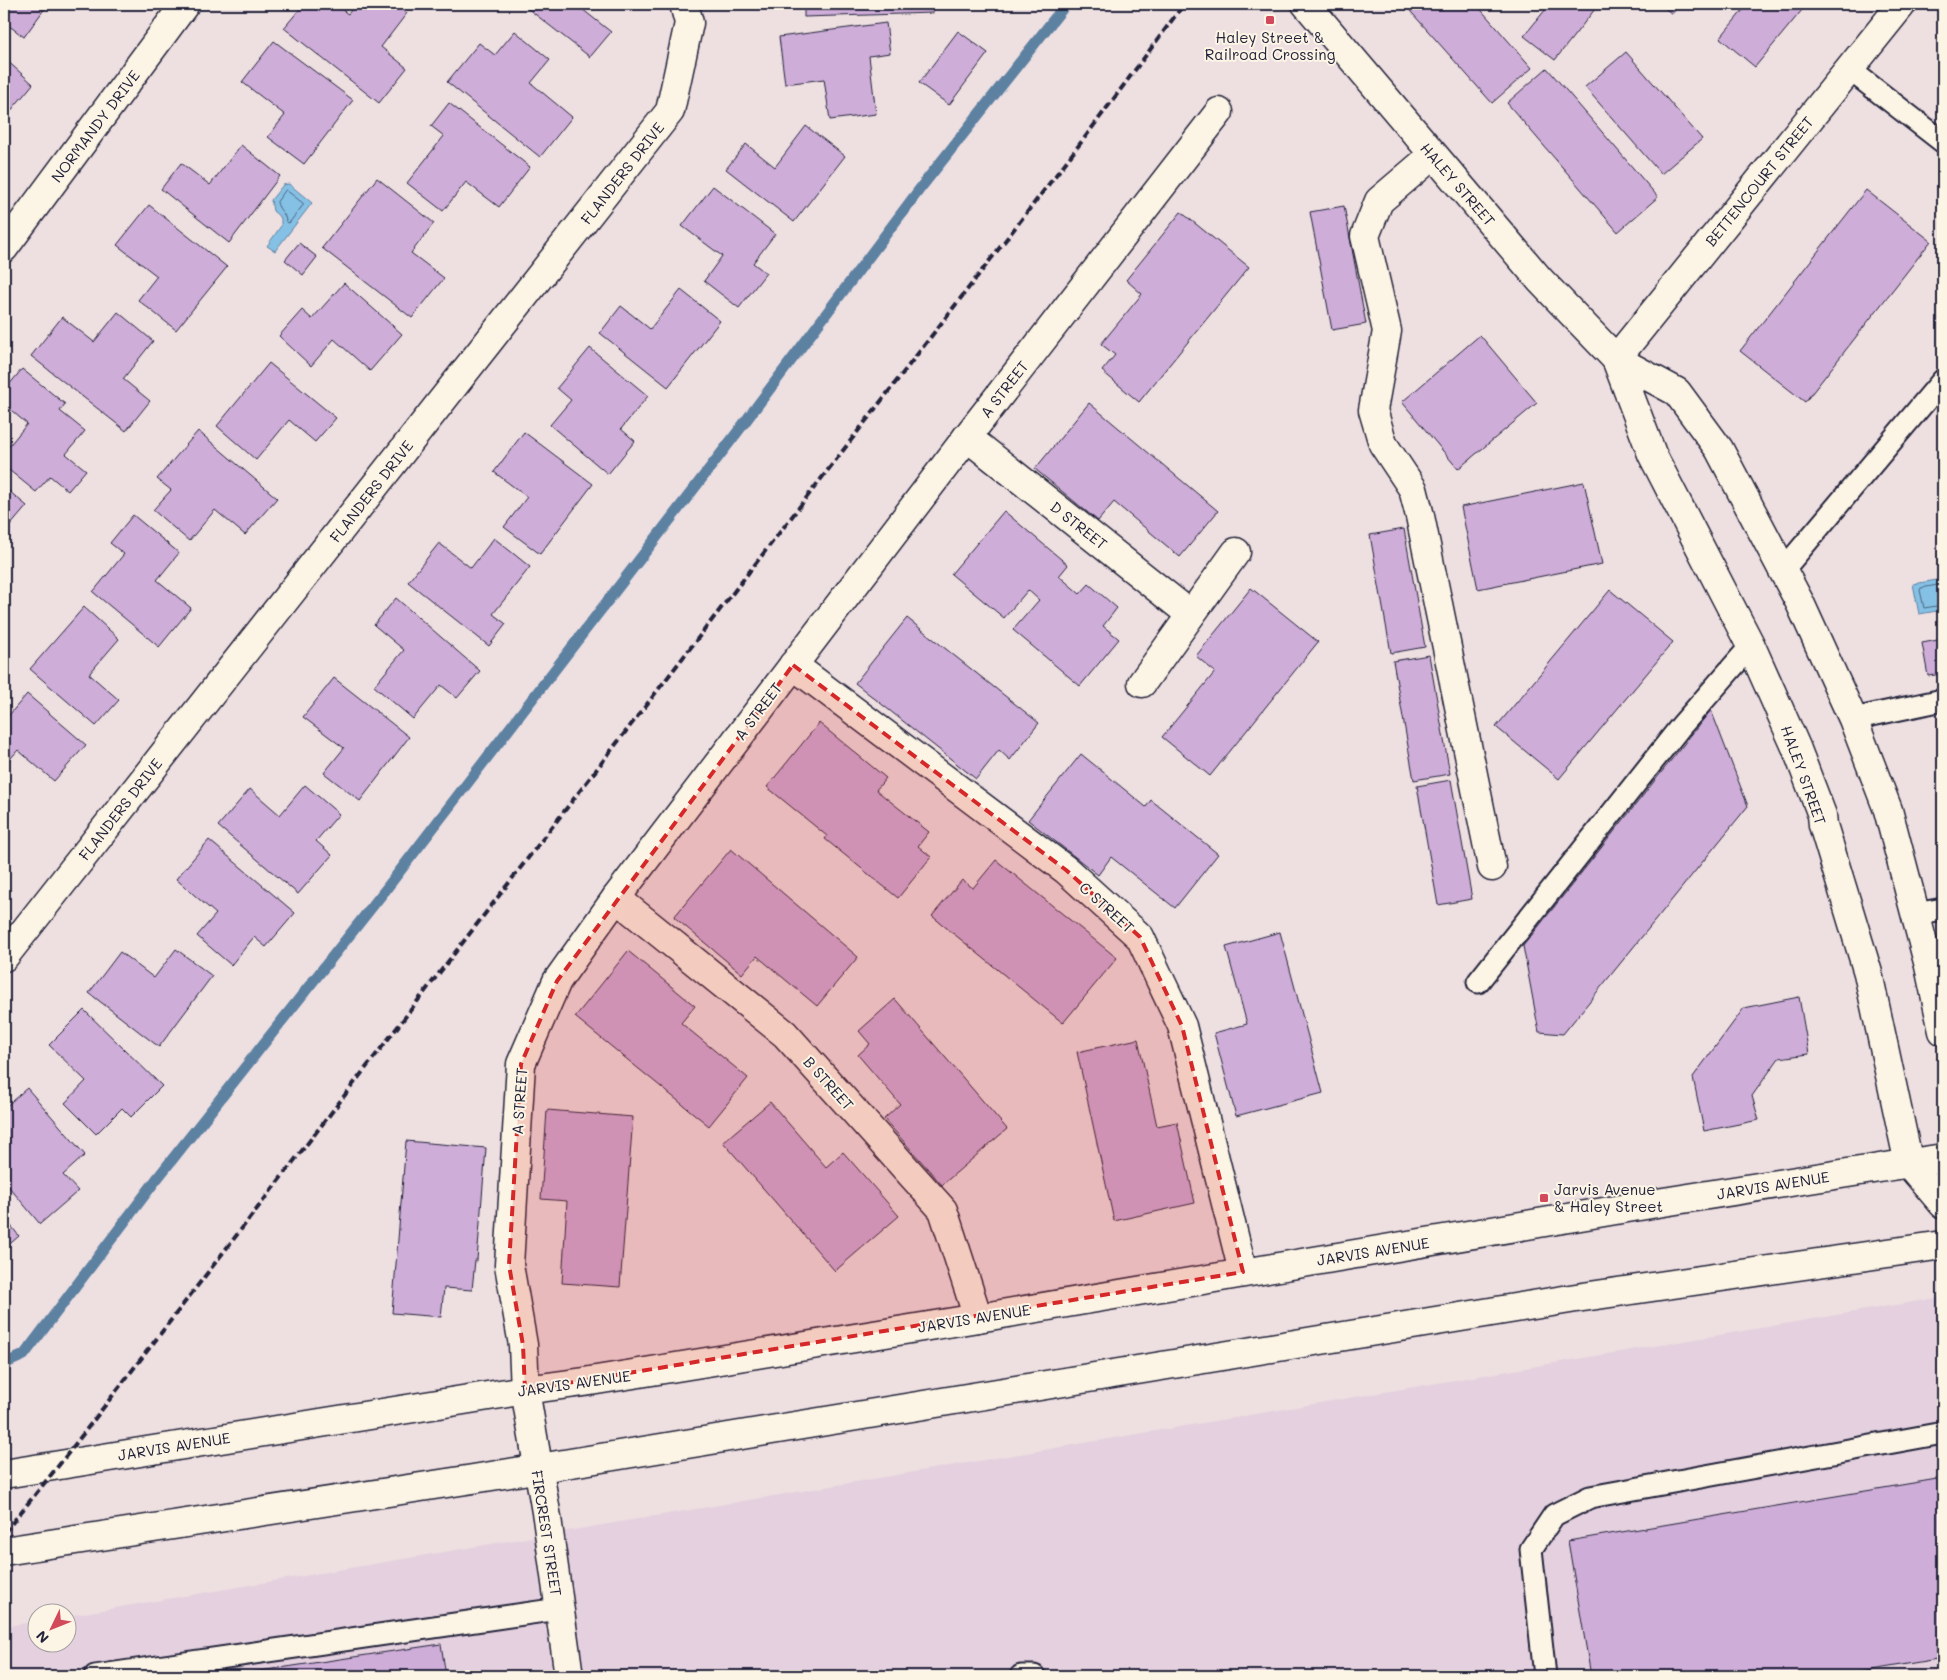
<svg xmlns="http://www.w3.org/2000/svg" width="1947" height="1680" font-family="Mali,sans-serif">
	<rect width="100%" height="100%" fill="#eedfe1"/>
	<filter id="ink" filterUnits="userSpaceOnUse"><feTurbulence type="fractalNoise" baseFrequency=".02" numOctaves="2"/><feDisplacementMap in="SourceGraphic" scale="10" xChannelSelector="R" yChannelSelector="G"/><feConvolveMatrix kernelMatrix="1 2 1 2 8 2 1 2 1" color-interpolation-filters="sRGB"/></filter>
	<g filter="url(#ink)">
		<path fill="#e4d0de" d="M 1943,1297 L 1943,1676 L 4,1676 L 4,1627 L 37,1621 L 38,1642 L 68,1642 L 68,1616 Z"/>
		<g fill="#85c1e5" stroke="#5d81a1">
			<path d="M 289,184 L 312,203 L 275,251 L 267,246 L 281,226 L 281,218 L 273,211 L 271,200 L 283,185 Z"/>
			<path d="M 1943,579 L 1943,610 L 1919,614 L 1913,584 Z"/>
		</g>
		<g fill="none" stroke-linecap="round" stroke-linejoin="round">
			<g stroke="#4a627f" stroke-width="1">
				<path d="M 286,190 L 304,204 L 289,223 L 286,222 C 286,213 278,210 277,202 Z"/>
				<path d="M 1943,584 L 1921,588 L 1920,590 L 1924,608 L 1943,605"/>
			</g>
			<path stroke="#5d81a1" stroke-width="11" d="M 4,1364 L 24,1355 L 156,1180 L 386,889 L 736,434 L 922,186 L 1066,4"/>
		</g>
		<g fill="#ceadd8" stroke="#22223b">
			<path d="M 4,4 L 48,4 L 24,37 L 4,22 Z"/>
			<path d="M 304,4 L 334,4 L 348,14 L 356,4 L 395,4 L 407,13 L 381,47 L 407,68 L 379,103 L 284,28 Z"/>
			<path d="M 522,4 L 586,4 L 582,9 L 611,32 L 590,57 Z"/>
			<path d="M 804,4 L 933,4 L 933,13 L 804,17 Z"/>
			<path d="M 1404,4 L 1476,4 L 1532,68 L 1492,103 Z"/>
			<path d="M 1550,4 L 1599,4 L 1555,60 L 1524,36 Z"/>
			<path d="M 1660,4 L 1680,4 L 1672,14 Z"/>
			<path d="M 1748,4 L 1807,4 L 1755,67 L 1720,38 Z"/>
			<path d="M 886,23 L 890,53 L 869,56 L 876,114 L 830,120 L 824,79 L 785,84 L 779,37 Z"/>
			<path d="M 515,31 L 550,60 L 531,83 L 572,117 L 540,157 L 447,82 L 479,43 L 495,55 Z"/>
			<path d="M 958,31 L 988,53 L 949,105 L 919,83 Z"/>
			<path d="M 274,41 L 353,100 L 304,164 L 268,137 L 285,115 L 242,82 Z"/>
			<path d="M 1626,52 L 1702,139 L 1661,174 L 1585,87 Z"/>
			<path d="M 4,58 L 33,84 L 4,119 Z"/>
			<path d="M 1547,68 L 1658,197 L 1618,232 L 1507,103 Z"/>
			<path d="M 449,103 L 530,167 L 499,207 L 466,182 L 443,211 L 407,183 L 444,136 L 431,126 Z"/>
			<path d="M 806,126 L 845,156 L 794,222 L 726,169 L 746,144 L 775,167 Z"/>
			<path d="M 241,145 L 280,176 L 229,243 L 161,189 L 181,163 L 210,185 Z"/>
			<path d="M 377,178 L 434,223 L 411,253 L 444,278 L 412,318 L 322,248 Z"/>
			<path d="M 713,186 L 775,234 L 753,263 L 766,273 L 739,308 L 704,281 L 722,256 L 682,226 Z"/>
			<path d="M 1866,190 L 1931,241 L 1805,402 L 1740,351 Z"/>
			<path d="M 149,205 L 227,267 L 176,330 L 138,300 L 157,276 L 117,245 Z"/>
			<path d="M 1344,206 L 1366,324 L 1332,330 L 1310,212 Z"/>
			<path d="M 1181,212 L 1249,267 L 1139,402 L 1102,371 L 1115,355 L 1101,344 L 1142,294 L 1126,280 Z"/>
			<path d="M 299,243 L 317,257 L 303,275 L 285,260 Z"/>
			<path d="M 344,283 L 402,334 L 370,371 L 334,339 L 311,366 L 279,336 L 302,310 L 312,319 Z"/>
			<path d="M 681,290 L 720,321 L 668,387 L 600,333 L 621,306 L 650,329 Z"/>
			<path d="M 118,312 L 153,341 L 123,379 L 150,401 L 126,431 L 31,356 L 62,317 L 94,342 Z"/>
			<path d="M 1480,335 L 1537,403 L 1458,469 L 1402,402 Z"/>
			<path d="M 590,348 L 648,396 L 621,429 L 635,441 L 608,474 L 550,425 L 571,400 L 557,388 Z"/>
			<path d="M 269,363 L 336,418 L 315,442 L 289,420 L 256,460 L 217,426 Z"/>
			<path d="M 22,369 L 65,404 L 60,411 L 85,431 L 66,454 L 86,470 L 68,491 L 50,476 L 36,492 L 4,466 L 4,452 L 27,424 L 4,404 L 4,391 Z"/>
			<path d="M 1089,403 L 1218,511 L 1180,557 L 1114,502 L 1098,521 L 1035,469 Z"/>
			<path d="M 198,431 L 277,498 L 245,535 L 215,510 L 189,541 L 153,510 L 171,490 L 157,479 Z"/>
			<path d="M 524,432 L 593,484 L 540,554 L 504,527 L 527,497 L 494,472 Z"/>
			<path d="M 1584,482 L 1602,564 L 1478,589 L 1461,507 Z"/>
			<path d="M 4,487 L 27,506 L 4,533 Z"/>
			<path d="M 1004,511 L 1068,565 L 1059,576 L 1080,594 L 1089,584 L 1117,608 L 1103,626 L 1119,639 L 1080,686 L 1013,630 L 1039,600 L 1028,590 L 1004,618 L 951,574 Z"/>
			<path d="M 133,515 L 179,553 L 157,580 L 191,608 L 159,647 L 93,592 L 124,554 L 110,543 Z"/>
			<path d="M 1404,529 L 1425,647 L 1391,653 L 1370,535 Z"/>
			<path d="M 494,538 L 530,567 L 493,614 L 506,624 L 489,646 L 408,582 L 439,543 L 471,568 Z"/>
			<path d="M 1251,588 L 1318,642 L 1210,776 L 1162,737 L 1215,672 L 1196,656 Z"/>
			<path d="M 1610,590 L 1673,642 L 1559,779 L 1496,727 Z"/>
			<path d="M 396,598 L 480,671 L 457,698 L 441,685 L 413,719 L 374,686 L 404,650 L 374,625 Z"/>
			<path d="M 84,607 L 119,639 L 89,674 L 119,700 L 96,726 L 30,669 Z"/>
			<path d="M 907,618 L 1039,723 L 1010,760 L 999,750 L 976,779 L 855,683 Z"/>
			<path d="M 1943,639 L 1943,674 L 1928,676 L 1922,643 Z"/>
			<path d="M 1429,655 L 1450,774 L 1414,780 L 1393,661 Z"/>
			<path d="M 334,678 L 409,737 L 360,801 L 324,773 L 344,748 L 303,717 Z"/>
			<path d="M 27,694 L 86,745 L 54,781 L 18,750 L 4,766 L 4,721 Z"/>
			<path d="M 1711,710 L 1748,806 L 1563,1034 L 1539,1032 L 1523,946 Z"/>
			<path d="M 819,723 L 886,778 L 876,790 L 929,832 L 918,846 L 931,857 L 898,898 L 825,839 L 827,836 L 767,787 Z"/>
			<path d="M 1081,754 L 1146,807 L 1151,800 L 1218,854 L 1175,908 L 1111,857 L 1098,875 L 1028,820 Z"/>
			<path d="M 1451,780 L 1472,899 L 1438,905 L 1417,786 Z"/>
			<path d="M 305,785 L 339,814 L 316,841 L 332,855 L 298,894 L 218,826 L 250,789 L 280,815 Z"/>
			<path d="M 209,840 L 295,913 L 266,947 L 254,937 L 231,965 L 197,936 L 216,914 L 176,879 Z"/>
			<path d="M 731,849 L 858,957 L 817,1006 L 757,956 L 742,974 L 674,917 Z"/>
			<path d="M 996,860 L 1117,958 L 1063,1023 L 932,916 L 962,880 L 973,888 Z"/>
			<path d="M 1280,932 L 1323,1093 L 1236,1116 L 1214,1033 L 1247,1024 L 1226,947 Z"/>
			<path d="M 176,949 L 212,976 L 159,1047 L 89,993 L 120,952 L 154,978 Z"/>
			<path d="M 628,951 L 695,1006 L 681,1023 L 748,1078 L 709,1126 L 575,1017 Z"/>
			<path d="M 1799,997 L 1809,1054 L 1779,1058 L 1752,1096 L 1759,1120 L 1704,1131 L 1693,1077 L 1744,1008 Z"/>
			<path d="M 895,999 L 1007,1129 L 942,1185 L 884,1119 L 900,1104 L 858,1055 L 870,1044 L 859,1031 Z"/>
			<path d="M 84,1010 L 162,1086 L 131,1117 L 122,1108 L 96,1134 L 65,1103 L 86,1081 L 49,1045 Z"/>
			<path d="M 1138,1039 L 1157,1126 L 1177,1122 L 1195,1203 L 1114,1221 L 1077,1052 Z"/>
			<path d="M 27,1088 L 85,1155 L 63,1175 L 78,1191 L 40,1224 L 4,1181 L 4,1108 Z"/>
			<path d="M 770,1102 L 826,1167 L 843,1152 L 899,1216 L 835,1271 L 723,1142 Z"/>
			<path d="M 547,1110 L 633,1117 L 620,1287 L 562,1283 L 567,1201 L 541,1199 Z"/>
			<path d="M 406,1141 L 486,1148 L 477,1260 L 475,1260 L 472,1290 L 444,1288 L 441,1317 L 392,1313 Z"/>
			<path d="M 4,1217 L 19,1236 L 4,1249 Z"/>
			<path d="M 1943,1478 L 1943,1658 L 1860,1672 L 1861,1676 L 1591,1676 L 1568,1541 Z"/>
			<path d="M 441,1644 L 446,1676 L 226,1676 Z"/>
		</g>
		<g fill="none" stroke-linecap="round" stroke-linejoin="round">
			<defs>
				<g id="lane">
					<path d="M 1849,69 L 1943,142"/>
					<path d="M 1784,569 L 1943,380"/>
					<path d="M 1853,719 L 1943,700"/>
					<path d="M 1915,914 L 1943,909"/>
					<path d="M 1478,982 L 1681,726 L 1751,646"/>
					<path d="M 95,1676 L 559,1609"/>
					<path d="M 1021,1676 L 1034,1676"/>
					<path d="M 1545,1676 L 1531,1549 L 1554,1515 L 1590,1497 L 1943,1433"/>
				</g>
				<g id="street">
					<path d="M 1433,155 L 1379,201 L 1365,236 L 1387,331 L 1373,410 L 1383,444 L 1413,489 L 1420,516 L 1492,867"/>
					<path d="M 4,248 L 185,4"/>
					<path d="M 1616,359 L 1902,4"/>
					<path d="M 967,437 L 1190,614"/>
					<path d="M 793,665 L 1066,870 L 1140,937 L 1182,1026 L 1243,1272"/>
					<path d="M 1142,683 L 1236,552"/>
					<path d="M 616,898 L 785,1034 L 943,1210 L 978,1318"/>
					<path d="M 4,957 L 670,111 L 689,23 L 684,4"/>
					<path d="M 525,1390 L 523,1345 L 509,1265 L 521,1064 L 557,981 L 616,898 L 967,437 L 1219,112"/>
				</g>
				<g id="secondary">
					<path d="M 1306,4 L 1540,280 L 1616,359 L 1677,392 L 1719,449 L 1800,603 L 1853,719 L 1888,810 L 1929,966 L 1943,1031"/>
					<path d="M 1616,359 L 1652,454 L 1751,646 L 1796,747 L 1822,815 L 1823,825 L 1868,973 L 1909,1164 L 1943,1204"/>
					<path d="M 525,1390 L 547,1518 L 569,1676"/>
					<path d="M 4,1474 L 525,1390 L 584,1382 L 978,1318 L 1657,1203 L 1943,1158"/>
					<path d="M 4,1551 L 473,1479 L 1576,1298 L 1943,1245"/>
				</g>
			</defs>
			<use href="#lane" stroke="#22223b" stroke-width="25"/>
			<use href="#street" stroke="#22223b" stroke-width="31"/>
			<use href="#secondary" stroke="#22223b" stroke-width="31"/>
			<use href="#lane" stroke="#fcf5e5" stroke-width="21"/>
			<use href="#street" stroke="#fcf5e5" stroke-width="28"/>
			<use href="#secondary" stroke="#fcf5e5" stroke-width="28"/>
			<path stroke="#22223b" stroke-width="4" stroke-dasharray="8 4" stroke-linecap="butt" d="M 4,1533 L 59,1465 L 1086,136 L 1184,4"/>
		</g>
	</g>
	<path fill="#d62828" fill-opacity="0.2" stroke="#d62828" stroke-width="4" stroke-dasharray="10 6" stroke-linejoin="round" d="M 793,665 L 1066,870 L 1140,937 L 1182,1026 L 1243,1272 L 525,1390 L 523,1345 L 509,1265 L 521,1064 L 557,981 Z"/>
	<g fill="#d1495b" stroke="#fcf5e5" stroke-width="2">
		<rect x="1265" y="15" width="10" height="10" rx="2.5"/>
		<rect x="1539" y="1193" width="10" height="10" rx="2.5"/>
	</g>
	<g text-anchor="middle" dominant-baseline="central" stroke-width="4" stroke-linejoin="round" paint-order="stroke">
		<g font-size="15" fill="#22223b" stroke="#fcf5e5">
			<text x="1270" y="37">Haley Street &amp;<tspan x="1270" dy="17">Railroad Crossing</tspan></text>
			<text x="1554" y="1189" text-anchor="start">Jarvis Avenue<tspan x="1554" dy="17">&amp; Haley Street</tspan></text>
		</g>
		<g font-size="15" fill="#22223b" stroke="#fcf5e5">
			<text transform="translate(95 126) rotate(-53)">NORMANDY DRIVE</text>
			<text transform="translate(622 173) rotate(-52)">FLANDERS DRIVE</text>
			<text transform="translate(1759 181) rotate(-51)">BETTENCOURT STREET</text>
			<text transform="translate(1458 184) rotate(49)">HALEY STREET</text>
			<text transform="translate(1004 389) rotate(-52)">A STREET</text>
			<text transform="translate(371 491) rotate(-52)">FLANDERS DRIVE</text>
			<text transform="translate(1079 525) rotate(38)">D STREET</text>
			<text transform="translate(758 711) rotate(-53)">A STREET</text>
			<text transform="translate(1804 775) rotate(70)">HALEY STREET</text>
			<text transform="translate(120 809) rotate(-52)">FLANDERS DRIVE</text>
			<text transform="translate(1107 907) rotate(42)">C STREET</text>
			<text transform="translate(829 1083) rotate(48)">B STREET</text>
			<text transform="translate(519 1101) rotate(-86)">A STREET</text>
			<text transform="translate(1773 1185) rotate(-9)">JARVIS AVENUE</text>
			<text transform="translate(1373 1251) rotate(-9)">JARVIS AVENUE</text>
			<text transform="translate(974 1318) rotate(-9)">JARVIS AVENUE</text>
			<text transform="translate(574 1383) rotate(-8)">JARVIS AVENUE</text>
			<text transform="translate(174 1446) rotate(-9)">JARVIS AVENUE</text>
			<text transform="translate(547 1533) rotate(81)">FIRCREST STREET</text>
		</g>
	</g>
	<rect width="1947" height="1680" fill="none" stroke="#fcf5e5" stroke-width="20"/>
	<rect x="10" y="10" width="1927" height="1660" fill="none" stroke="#22223b" stroke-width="2" filter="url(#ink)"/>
	<g transform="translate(52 1628) rotate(227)"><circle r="24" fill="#fcf5e5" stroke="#a5a1a1"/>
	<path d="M0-4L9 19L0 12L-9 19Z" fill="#d1495b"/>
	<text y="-8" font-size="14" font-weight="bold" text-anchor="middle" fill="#22223b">N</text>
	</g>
</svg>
